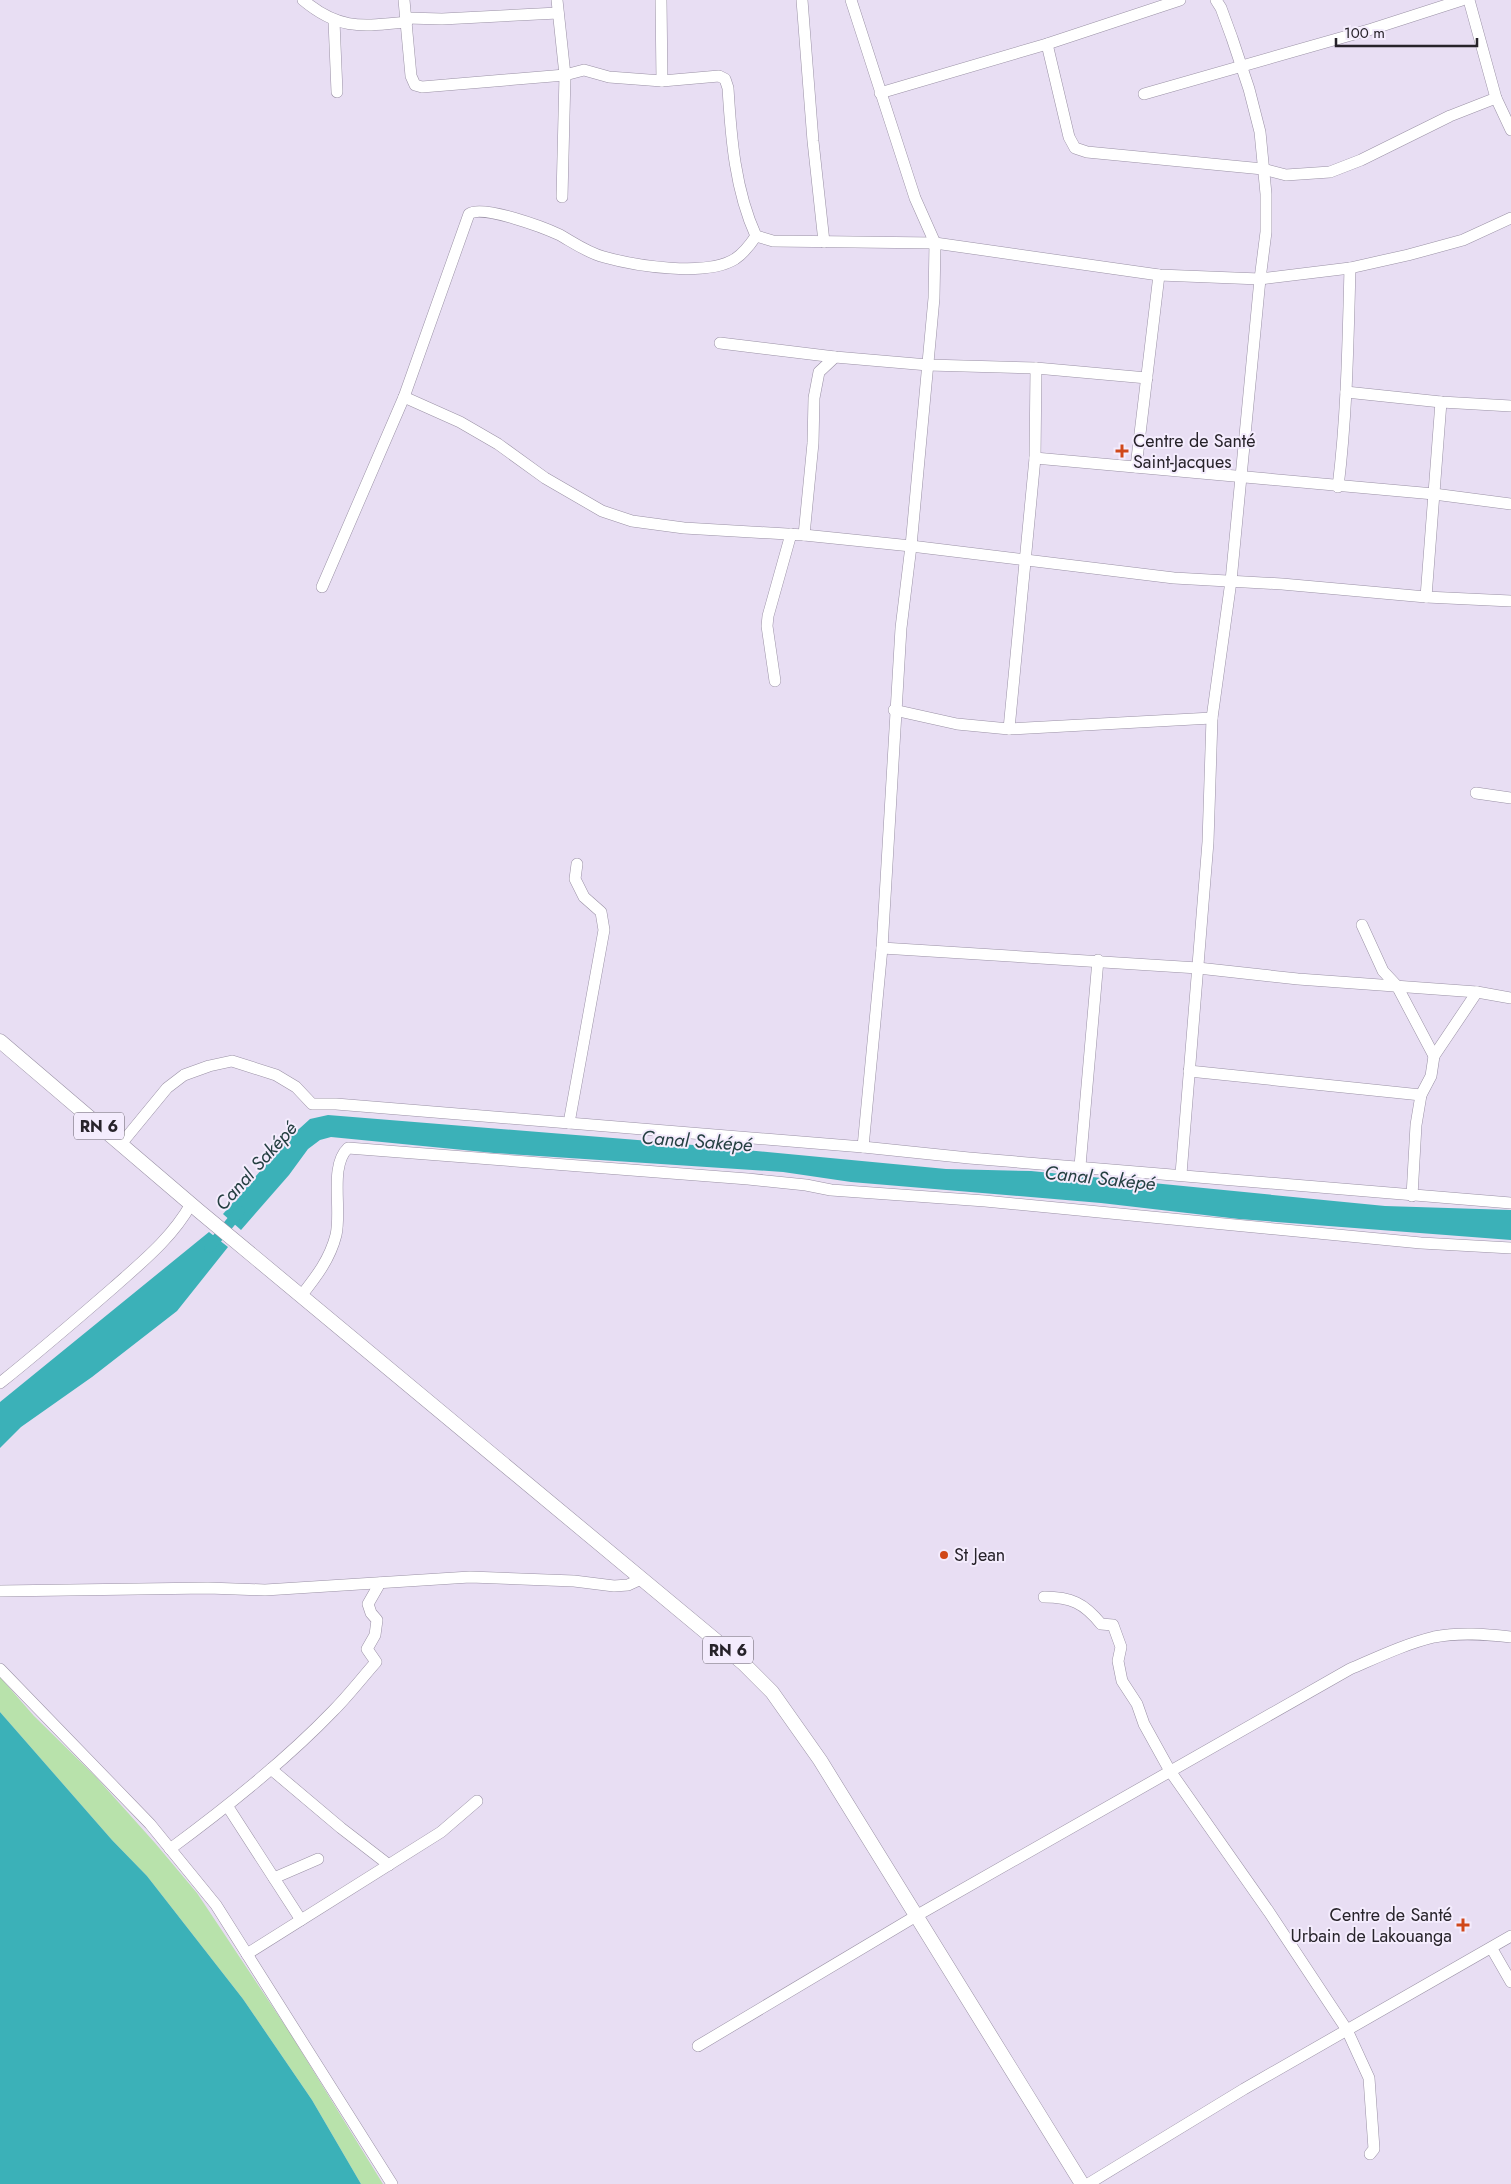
<svg xmlns="http://www.w3.org/2000/svg" width="1511" height="2184" font-family="Jost,sans-serif">
	<rect width="100%" height="100%" fill="#e8def3"/>
	<path fill="#b8e2ab" d="M 0,1677 L 34,1716 L 95,1776 L 155,1843 L 197,1893 L 290,2033 L 383,2184 L 361,2184 L 312,2100 L 243,1999 L 147,1876 L 112,1840 L 0,1712 Z"/>
	<g fill="#3bb1b8">
		<path d="M 328,1115 L 662,1142 L 946,1169 L 1031,1171 L 1385,1206 L 1511,1210 L 1511,1240 L 1239,1219 L 1101,1203 L 851,1182 L 783,1172 L 494,1153 L 331,1137 L 320,1140 L 308,1149 L 289,1175 L 241,1230 L 223,1214 L 289,1138 L 310,1119 Z"/>
		<path d="M 209,1232 L 228,1247 L 177,1311 L 92,1377 L 21,1427 L 0,1448 L 0,1402 Z"/>
		<path d="M 0,1712 L 112,1840 L 147,1876 L 243,1999 L 312,2100 L 361,2184 L 0,2184 Z"/>
	</g>
	<g fill="none" stroke-linecap="round" stroke-linejoin="round">
		<path stroke="#3bb1b8" stroke-width="10" d="M 209,1248 L 240,1211"/>
		<defs>
			<g id="minor">
				<path d="M 303,0 C 340,31 363,26 407,22"/>
				<path d="M 404,0 L 411,76 L 415,85 L 422,87 L 565,75 L 584,70 L 609,77 L 662,81 L 719,76 L 725,79 L 728,88 C 731,138 735,190 756,236 L 773,241 L 935,243 L 1159,275 L 1260,279 L 1350,268 L 1408,255 L 1463,240 L 1511,218"/>
				<path d="M 557,0 L 565,75 L 562,197"/>
				<path d="M 661,0 L 662,81"/>
				<path d="M 802,0 L 813,141 L 824,242"/>
				<path d="M 851,0 L 915,198 L 935,243 L 934,298 L 911,546 L 901,628 L 882,948 L 863,1147"/>
				<path d="M 1469,0 L 1496,98 L 1511,130"/>
				<path d="M 407,18 L 442,19 L 558,13"/>
				<path d="M 334,21 L 337,92"/>
				<path d="M 1047,44 L 1069,137 L 1075,148 L 1087,152 L 1263,169 L 1286,175 L 1330,172 L 1361,160 L 1450,116 L 1496,98"/>
				<path d="M 880,93 L 1047,44 L 1180,0"/>
				<path d="M 1144,94 L 1372,29 L 1462,0"/>
				<path d="M 720,343 L 835,357 L 928,365 L 1036,368 L 1147,378"/>
				<path d="M 1346,392 L 1441,402 L 1511,406"/>
				<path d="M 404,397 L 460,422 L 498,444 L 545,478 L 602,511 L 632,521 L 684,528 L 804,535 L 911,546 L 1174,578 L 1282,584 L 1426,597 L 1511,601"/>
				<path d="M 1035,458 L 1434,494 L 1511,504"/>
				<path d="M 1136,467 L 1159,275"/>
				<path d="M 1338,487 C 1347,414 1348,342 1350,268"/>
				<path d="M 804,535 L 813,443 L 814,398 L 819,372 L 835,357"/>
				<path d="M 322,587 L 404,397 L 469,214 C 482,204 545,228 560,235 C 574,243 588,253 604,257 C 636,266 706,277 735,259 C 744,253 750,245 756,236"/>
				<path d="M 1426,597 L 1441,402"/>
				<path d="M 775,681 L 767,626 L 768,616 L 791,534"/>
				<path d="M 894,710 L 957,724 L 1009,729 L 1212,718"/>
				<path d="M 1009,729 L 1035,458 L 1036,368"/>
				<path d="M 1476,793 L 1511,798"/>
				<path d="M 1362,925 L 1383,971 L 1397,986 L 1434,1056"/>
				<path d="M 882,948 L 1198,968 L 1298,979 L 1477,992 L 1511,998"/>
				<path d="M 1189,1071 L 1421,1095"/>
				<path d="M 569,1123 L 604,930 L 601,912 L 584,897 L 575,879 L 577,864"/>
				<path d="M 121,1144 L 167,1088 L 184,1075 L 209,1066 L 232,1061 L 276,1075 L 296,1087 L 312,1104 L 336,1104 L 863,1147 L 969,1158 L 1511,1203"/>
				<path d="M 1080,1166 L 1098,960"/>
				<path d="M 1181,1174 L 1208,842 L 1212,718 L 1231,581 L 1260,279 L 1266,232 L 1266,194 L 1260,132 L 1249,89 L 1232,38 L 1221,8 L 1216,0"/>
				<path d="M 1412,1196 L 1416,1125 L 1421,1095 L 1431,1076 L 1434,1056 L 1477,992"/>
				<path d="M 301,1296 C 316,1277 330,1259 336,1235 C 342,1209 329,1166 348,1148 L 748,1179 L 806,1185 L 831,1190 L 985,1201 L 1421,1243 L 1511,1248"/>
				<path d="M 0,1383 C 39,1352 76,1320 114,1287 C 142,1262 172,1238 191,1204"/>
				<path d="M 0,1591 L 208,1588 L 265,1590 L 470,1577 L 574,1581 L 614,1586 L 628,1585 L 641,1579"/>
				<path d="M 1044,1597 C 1071,1597 1084,1603 1101,1624 L 1113,1625 L 1121,1647 L 1118,1661 L 1122,1681 L 1137,1704 L 1144,1724 L 1170,1771 L 1269,1912 L 1347,2030 L 1369,2078 L 1374,2149 L 1370,2154"/>
				<path d="M 0,1669 L 150,1824 L 216,1905 L 392,2184"/>
				<path d="M 271,1769 L 341,1828 L 389,1865"/>
				<path d="M 228,1807 L 301,1920"/>
				<path d="M 170,1849 C 227,1807 284,1762 333,1711 C 348,1696 361,1679 376,1662 L 367,1649 L 375,1635 L 377,1620 L 371,1613 L 368,1604 L 380,1583"/>
				<path d="M 274,1878 L 318,1859"/>
				<path d="M 1492,1949 L 1511,1982"/>
				<path d="M 247,1954 L 441,1832 L 477,1801"/>
				<path d="M 698,2046 L 916,1916 L 1350,1669 C 1378,1657 1405,1644 1434,1637 C 1459,1632 1485,1634 1511,1637"/>
				<path d="M 1088,2184 L 1244,2089 L 1511,1936"/>
			</g>
			<path id="major" d="M 0,1041 L 199,1211 L 743,1663 L 772,1692 L 820,1760 L 1082,2184"/>
		</defs>
		<use href="#minor" stroke="#9a91a5" stroke-width="12"/>
		<use href="#major" stroke="#9a91a5" stroke-width="15"/>
		<use href="#minor" stroke="#fff" stroke-width="11"/>
		<use href="#major" stroke="#fff" stroke-width="14"/>
	</g>
	<g fill="#d0481a" stroke="#f4ecfd" stroke-width="2">
		<path d="M1119.5 443.5h5v5h5v5h-5v5h-5v-5h-5v-5h5z"/>
		<circle cx="944" cy="1555" r="5"/>
		<path d="M1460.5 1917.5h5v5h5v5h-5v5h-5v-5h-5v-5h5z"/>
	</g>
	<g text-anchor="middle" dominant-baseline="central" stroke-width="4" stroke-linejoin="round" paint-order="stroke">
		<g fill="#f4ecfd" stroke="#645f69" stroke-width="1">
			<rect x="74" y="1112.5" width="50" height="27" rx="4"/>
			<rect x="703" y="1636.5" width="50" height="27" rx="4"/>
		</g>
		<g font-size="16" font-weight="bold" fill="#27232a">
			<text x="99" y="1126">RN 6</text>
			<text x="728" y="1650">RN 6</text>
		</g>
		<g font-size="18" fill="#27232a" stroke="#f4ecfd" text-anchor="start">
			<text x="1133" y="441">Centre de Santé<tspan x="1133" dy="21">Saint-Jacques</tspan></text>
			<text x="954" y="1555">St Jean</text>
			<text x="1452" y="1915" text-anchor="end">Centre de Santé<tspan x="1452" dy="21">Urbain de Lakouanga</tspan></text>
		</g>
		<g font-size="19" font-style="italic" fill="#264042" stroke="#f4ecfd">
			<text transform="translate(697 1141) rotate(4)">Canal Saképé</text>
			<text transform="translate(256 1166) rotate(-48)">Canal Saképé</text>
			<text transform="translate(1100 1178) rotate(6)">Canal Saképé</text>
		</g>
	</g>
	<path d="M1336 38v8h141v-8" fill="none" stroke="#27232a" stroke-width="2.5"/>
	<text x="1344" y="38" font-size="15" fill="#27232a" stroke="#f4ecfd" stroke-width="4" paint-order="stroke">100 m</text>
</svg>
